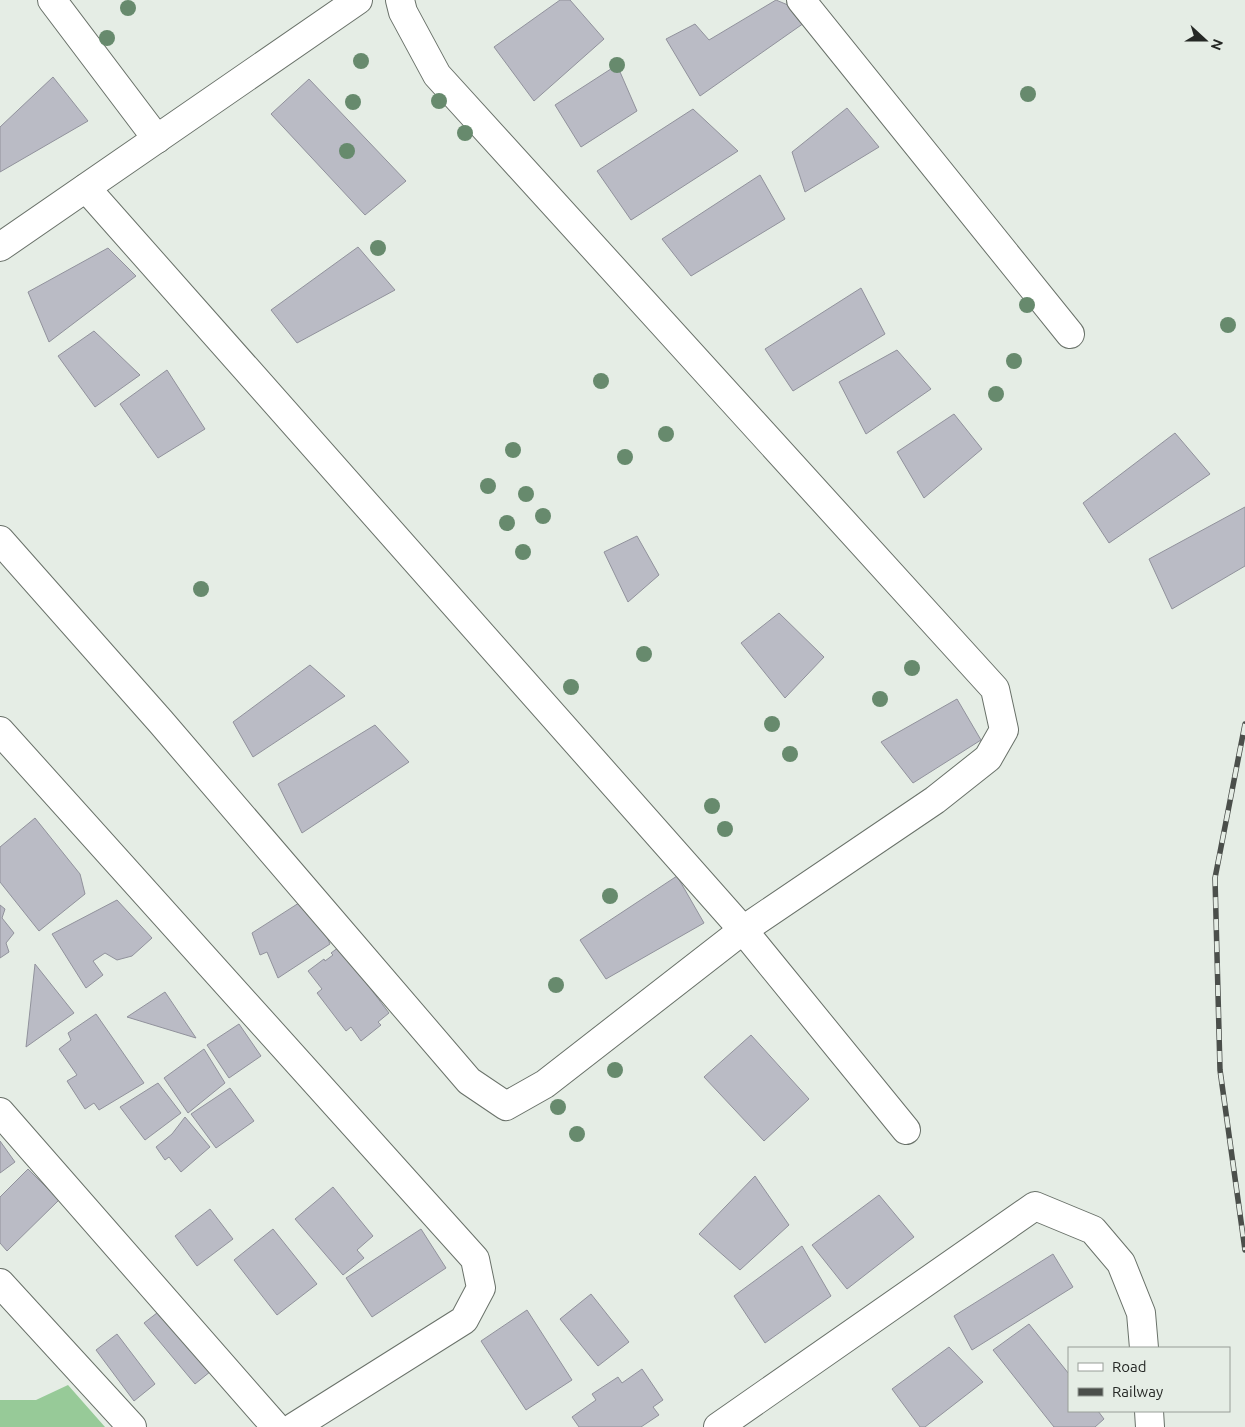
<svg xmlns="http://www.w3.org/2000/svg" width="1245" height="1427" font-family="Ubuntu,sans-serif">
	<rect width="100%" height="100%" fill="#e5ede5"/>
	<path fill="#97ca98" d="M 68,1385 L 105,1427 L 0,1427 L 0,1400 L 36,1400 Z"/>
	<g fill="#babbc5" stroke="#91929c">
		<path d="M 560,0 L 570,0 L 604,39 L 534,101 L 494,47 Z"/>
		<path d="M 776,0 L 814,16 L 700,96 L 666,39 L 695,24 L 709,40 Z"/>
		<path d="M 617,65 L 637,111 L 581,147 L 555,105 Z"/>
		<path d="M 53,77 L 88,121 L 0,172 L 0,127 Z"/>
		<path d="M 309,79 L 406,181 L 365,215 L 271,114 Z"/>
		<path d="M 847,108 L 879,147 L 805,192 L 792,152 Z"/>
		<path d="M 693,109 L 738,151 L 631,220 L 597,171 Z"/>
		<path d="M 760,175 L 785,219 L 691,276 L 662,239 Z"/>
		<path d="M 358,247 L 395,290 L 297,343 L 271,310 Z"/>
		<path d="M 108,248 L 136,276 L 49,342 L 28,292 Z"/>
		<path d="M 861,288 L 885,334 L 793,391 L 765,349 Z"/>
		<path d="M 94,331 L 140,375 L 95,407 L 58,356 Z"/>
		<path d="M 897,350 L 931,389 L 866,434 L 839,382 Z"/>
		<path d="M 167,370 L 205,429 L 158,458 L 120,404 Z"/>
		<path d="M 954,414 L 982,449 L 924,498 L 897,452 Z"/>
		<path d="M 1175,433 L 1210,474 L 1109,543 L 1083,503 Z"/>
		<path d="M 1245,507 L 1245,566 L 1172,609 L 1149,559 Z"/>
		<path d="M 637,536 L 659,575 L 628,602 L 604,552 Z"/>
		<path d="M 779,613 L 824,657 L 785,698 L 741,643 Z"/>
		<path d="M 310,665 L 345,696 L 253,757 L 233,722 Z"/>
		<path d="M 957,699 L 981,740 L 913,783 L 881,742 Z"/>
		<path d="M 375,725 L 409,762 L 302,833 L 278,784 Z"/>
		<path d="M 35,818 L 80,874 L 85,894 L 39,931 L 0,882 L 0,847 Z"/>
		<path d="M 677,876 L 704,923 L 606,979 L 580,940 Z"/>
		<path d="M 117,900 L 152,938 L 132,956 L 117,960 L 105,953 L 93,961 L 103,975 L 86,988 L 52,934 Z"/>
		<path d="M 302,901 L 319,918 L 330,944 L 278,978 L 267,952 L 260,955 L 252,933 Z"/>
		<path d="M 0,905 L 5,909 L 2,918 L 14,933 L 6,943 L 9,952 L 0,958 Z"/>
		<path d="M 339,947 L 389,1013 L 378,1022 L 381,1025 L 361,1041 L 351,1027 L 346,1031 L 317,993 L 322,989 L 308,971 L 324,959 L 325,961 L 333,955 L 331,953 Z"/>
		<path d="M 35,964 L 74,1013 L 26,1047 Z"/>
		<path d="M 165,992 L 196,1038 L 127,1017 Z"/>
		<path d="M 96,1014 L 144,1083 L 99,1110 L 94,1103 L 85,1109 L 67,1081 L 77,1075 L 59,1049 L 71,1040 L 68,1033 Z"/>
		<path d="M 239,1024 L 261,1056 L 229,1078 L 207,1045 Z"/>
		<path d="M 751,1035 L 809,1099 L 764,1141 L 704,1077 Z"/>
		<path d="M 204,1049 L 225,1083 L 188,1113 L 164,1078 Z"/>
		<path d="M 158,1083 L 181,1113 L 145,1140 L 120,1107 Z"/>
		<path d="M 230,1088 L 254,1121 L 216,1148 L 191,1114 Z"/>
		<path d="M 185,1117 L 210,1147 L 181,1172 L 169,1157 L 165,1160 L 156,1147 L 172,1134 Z"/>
		<path d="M 0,1141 L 15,1162 L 0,1173 Z"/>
		<path d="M 28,1169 L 59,1200 L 7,1251 L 0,1243 L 0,1197 Z"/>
		<path d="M 755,1176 L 789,1225 L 740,1270 L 699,1234 Z"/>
		<path d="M 333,1187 L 373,1236 L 357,1250 L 364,1258 L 343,1275 L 295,1219 Z"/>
		<path d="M 879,1195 L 914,1237 L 847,1289 L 812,1245 Z"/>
		<path d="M 210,1209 L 233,1239 L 197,1266 L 175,1236 Z"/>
		<path d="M 273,1229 L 317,1284 L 277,1315 L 234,1260 Z"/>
		<path d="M 421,1229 L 446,1268 L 372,1317 L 346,1278 Z"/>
		<path d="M 802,1246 L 831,1296 L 765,1343 L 734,1296 Z"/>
		<path d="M 1053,1254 L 1073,1287 L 972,1350 L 954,1316 Z"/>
		<path d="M 591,1294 L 629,1342 L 598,1366 L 560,1319 Z"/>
		<path d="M 166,1306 L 216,1367 L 195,1384 L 144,1323 Z"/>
		<path d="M 527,1310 L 572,1380 L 526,1410 L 481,1341 Z"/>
		<path d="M 1029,1324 L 1069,1374 L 1069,1411 L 1098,1411 L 1104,1419 L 1095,1427 L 1054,1427 L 993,1350 Z"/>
		<path d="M 117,1334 L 155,1384 L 134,1401 L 96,1350 Z"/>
		<path d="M 949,1347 L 983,1382 L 925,1427 L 920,1427 L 892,1389 Z"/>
		<path d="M 642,1369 L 663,1400 L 653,1407 L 659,1415 L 641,1427 L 579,1427 L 572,1417 L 596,1400 L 592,1394 L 618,1377 L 622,1383 Z"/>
	</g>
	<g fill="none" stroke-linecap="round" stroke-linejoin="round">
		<defs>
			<g id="minor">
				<path d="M 52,0 L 157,139"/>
				<path d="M 801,0 L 1070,334"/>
				<path d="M 86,188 L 743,930 L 906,1130"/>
				<path d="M 0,247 L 358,0"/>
				<path d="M 0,540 L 161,722 L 469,1081 L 506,1106 L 545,1084 L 743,930 L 935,800 L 988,758 L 1004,730 L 995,689 L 437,75 L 403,12 L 400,0"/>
				<path d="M 0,731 L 475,1259 L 481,1288 L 464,1320 L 294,1427"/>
				<path d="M 0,1112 L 276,1427"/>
				<path d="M 0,1283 L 132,1427"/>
				<path d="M 1149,1411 L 1150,1427"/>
				<path d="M 718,1427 L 1035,1206 L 1093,1230 L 1121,1263 L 1141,1313 L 1144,1348"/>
			</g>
		</defs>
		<use href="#minor" stroke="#697169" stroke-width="30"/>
		<use href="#minor" stroke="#fff" stroke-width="28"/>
		<defs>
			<path id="rail" d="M 1245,724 L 1215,878 L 1220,1070 L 1245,1250"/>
		</defs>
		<use href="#rail" stroke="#4b4f4b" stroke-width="5.5"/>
		<use href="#rail" stroke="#e5ede5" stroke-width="4" stroke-dasharray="11" stroke-linecap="butt"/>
	</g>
	<g fill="#678a6d">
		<circle cx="128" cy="8" r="8"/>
		<circle cx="107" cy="38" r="8"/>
		<circle cx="361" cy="61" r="8"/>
		<circle cx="617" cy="65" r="8"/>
		<circle cx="1028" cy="94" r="8"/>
		<circle cx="439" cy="101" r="8"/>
		<circle cx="353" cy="102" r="8"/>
		<circle cx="465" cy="133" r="8"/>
		<circle cx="347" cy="151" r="8"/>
		<circle cx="378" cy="248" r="8"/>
		<circle cx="1027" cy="305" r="8"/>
		<circle cx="1228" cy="325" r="8"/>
		<circle cx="1014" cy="361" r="8"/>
		<circle cx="601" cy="381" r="8"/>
		<circle cx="996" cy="394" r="8"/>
		<circle cx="666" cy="434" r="8"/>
		<circle cx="513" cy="450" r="8"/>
		<circle cx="625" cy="457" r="8"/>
		<circle cx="488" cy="486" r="8"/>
		<circle cx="526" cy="494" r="8"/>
		<circle cx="543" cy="516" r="8"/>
		<circle cx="507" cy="523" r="8"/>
		<circle cx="523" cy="552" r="8"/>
		<circle cx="201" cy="589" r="8"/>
		<circle cx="644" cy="654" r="8"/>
		<circle cx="912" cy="668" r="8"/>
		<circle cx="571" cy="687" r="8"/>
		<circle cx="880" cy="699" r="8"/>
		<circle cx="772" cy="724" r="8"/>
		<circle cx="790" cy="754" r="8"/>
		<circle cx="712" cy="806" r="8"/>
		<circle cx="725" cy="829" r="8"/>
		<circle cx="610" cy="896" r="8"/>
		<circle cx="556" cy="985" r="8"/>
		<circle cx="615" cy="1070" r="8"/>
		<circle cx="558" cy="1107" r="8"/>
		<circle cx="577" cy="1134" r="8"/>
	</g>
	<rect x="1068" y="1347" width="162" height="65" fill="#e5ede5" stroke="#989e98"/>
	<rect x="1078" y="1363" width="25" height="8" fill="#ffffff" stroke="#989e98"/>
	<text x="1112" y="1372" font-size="15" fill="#252825">Road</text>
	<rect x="1078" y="1388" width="25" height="8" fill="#4b4f4b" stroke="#989e98"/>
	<text x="1112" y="1397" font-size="15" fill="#252825">Railway</text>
	<g transform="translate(1205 40) rotate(111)" stroke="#e5ede5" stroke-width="4" paint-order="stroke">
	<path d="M0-4L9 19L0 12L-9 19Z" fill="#252825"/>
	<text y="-8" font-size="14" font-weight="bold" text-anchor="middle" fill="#252825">N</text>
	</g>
</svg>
